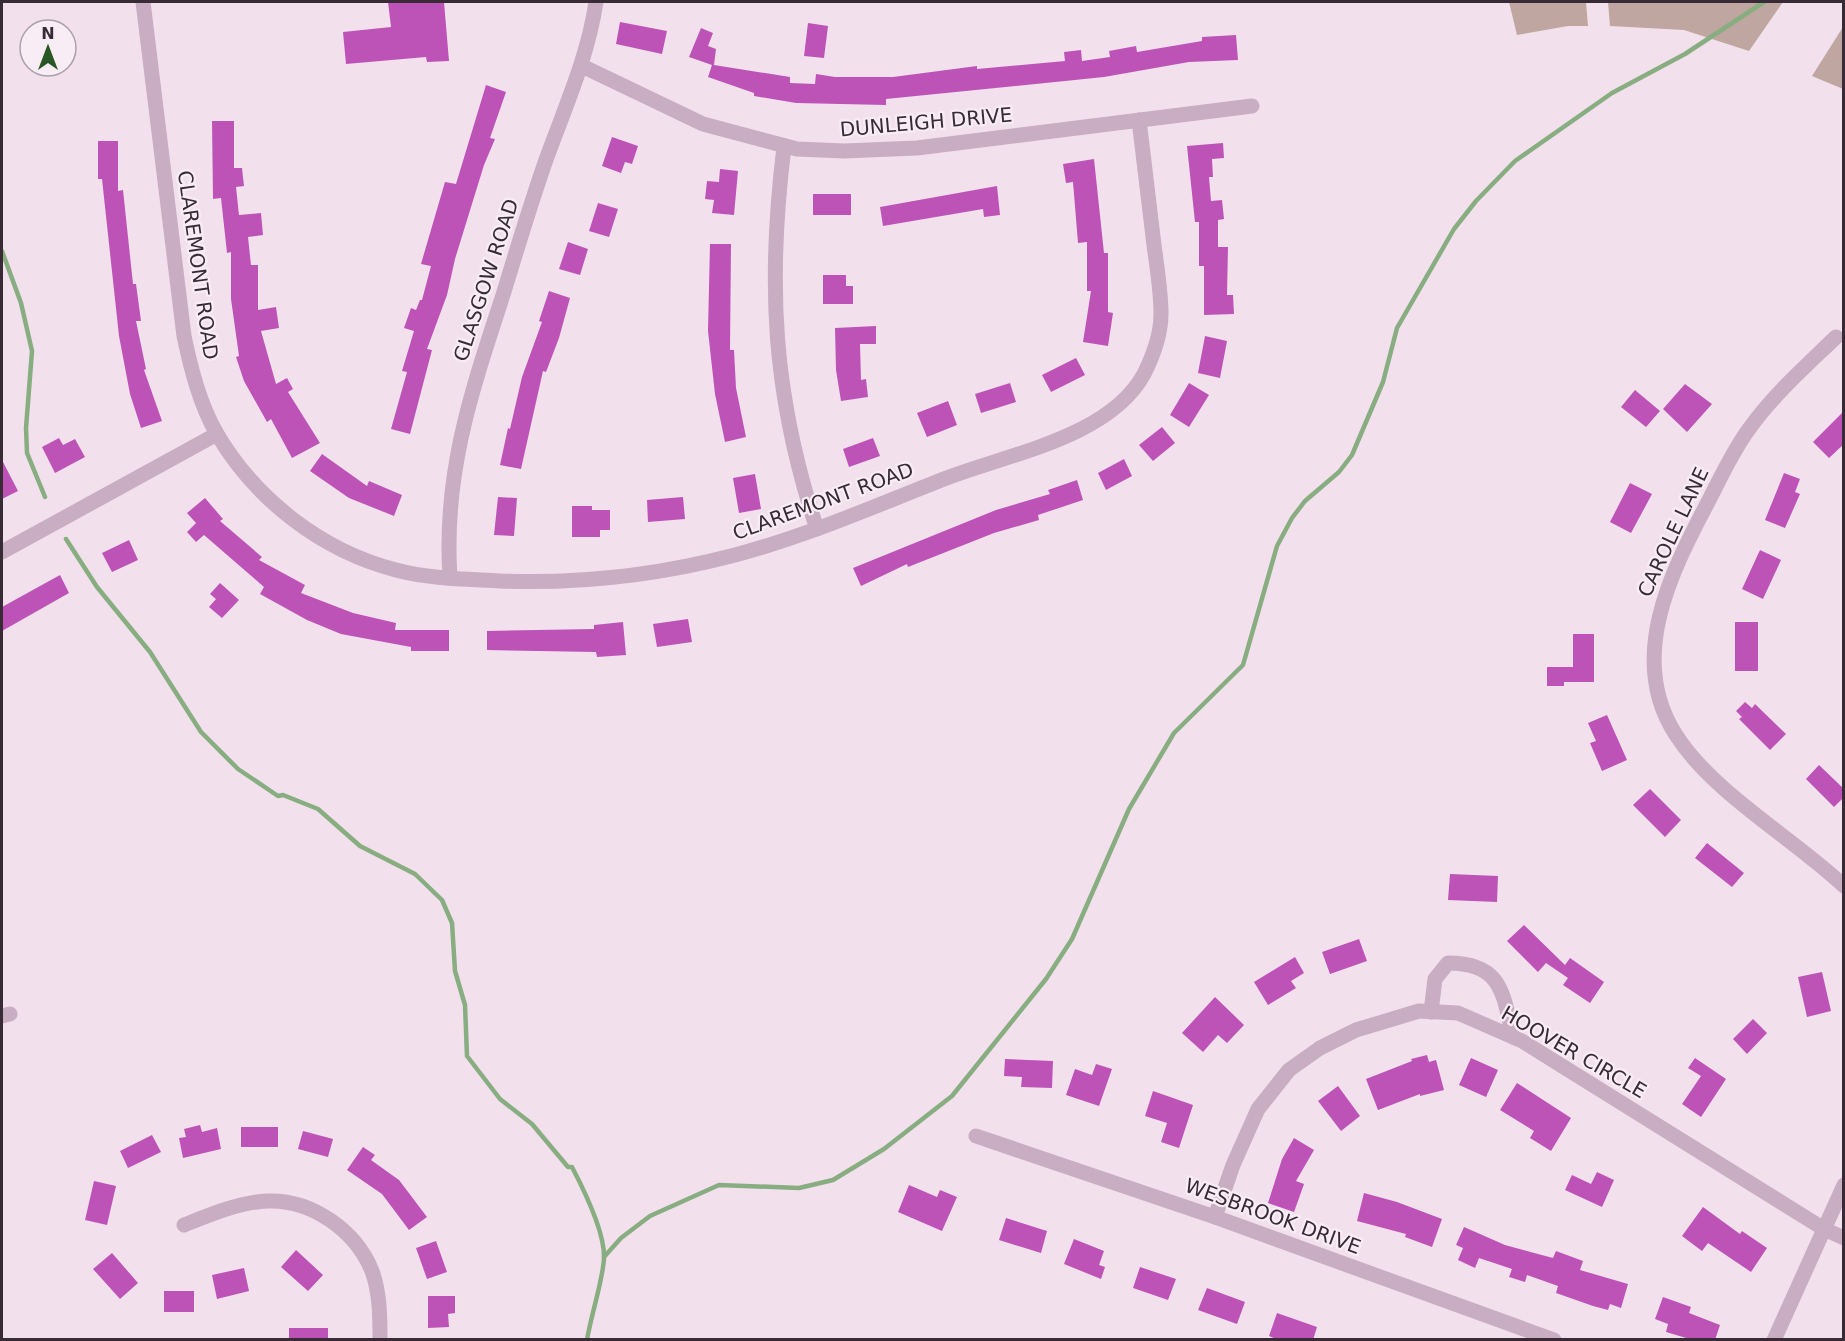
<svg xmlns="http://www.w3.org/2000/svg" width="1845" height="1341" font-family="'DejaVu Sans',sans-serif">
	<rect width="100%" height="100%" fill="#f2e1ec"/>
	<g fill="#c0a6a1">
		<path d="M 1509,2 L 1586,2 L 1588,26 L 1568,26 L 1517,35 Z"/>
		<path d="M 1608,2 L 1783,2 L 1749,51 L 1684,30 L 1610,26 Z"/>
		<path d="M 1843,27 L 1843,89 L 1812,76 Z"/>
	</g>
	<g fill="none" stroke-linecap="round" stroke-linejoin="round">
		<g stroke="#87ad81" stroke-width="4.5">
			<path d="M 2,251 L 21,303 L 32,351 L 26,428 L 27,453 L 45,497"/>
			<path d="M 66,539 L 97,587 L 150,652 L 201,732 L 238,769 L 278,796 L 283,795 L 318,809 L 360,846 L 415,874 L 442,900 L 452,923 L 455,971 L 465,1005 L 467,1056 L 500,1099 L 532,1124 L 568,1167 L 572,1167 C 584,1190 605,1232 604,1258 C 603,1280 591,1315 587,1340"/>
			<path d="M 604,1257 L 621,1238 L 650,1216 L 719,1185 L 799,1188 L 833,1180 L 884,1149 L 952,1096 L 1046,979 L 1072,939 L 1129,809 L 1174,733 L 1243,665 L 1277,546 L 1292,518 L 1305,501 L 1339,472 L 1352,455 L 1383,382 L 1397,328 L 1454,229 L 1476,201 L 1515,161 L 1612,93 L 1685,54 L 1764,2"/>
		</g>
	</g>
	<g fill="#bd53b7">
		<path d="M 388,2 L 444,2 L 449,61 L 427,62 L 426,57 L 346,64 L 343,32 L 391,27 Z"/>
		<path d="M 620,22 L 667,31 L 662,54 L 616,44 Z"/>
		<path d="M 808,23 L 828,26 L 824,58 L 804,56 Z"/>
		<path d="M 701,28 L 713,33 L 708,46 L 716,49 L 714,65 L 790,77 L 790,83 L 815,84 L 816,74 L 835,77 L 893,77 L 977,66 L 977,69 L 1065,61 L 1064,52 L 1081,50 L 1082,61 L 1110,57 L 1109,51 L 1136,46 L 1137,52 L 1202,41 L 1202,37 L 1236,35 L 1238,60 L 1189,62 L 1104,77 L 886,99 L 886,105 L 796,103 L 754,96 L 754,93 L 708,77 L 712,65 L 689,57 Z"/>
		<path d="M 486,85 L 506,92 L 490,138 L 495,139 L 484,165 L 455,259 L 447,295 L 427,349 L 432,350 L 410,434 L 391,429 L 407,372 L 402,371 L 414,331 L 404,328 L 411,308 L 416,310 L 420,300 L 422,300 L 431,266 L 421,264 L 445,182 L 456,184 Z"/>
		<path d="M 212,121 L 234,121 L 234,168 L 242,168 L 244,186 L 236,187 L 239,215 L 261,213 L 263,235 L 248,237 L 251,265 L 258,265 L 258,310 L 276,307 L 279,328 L 261,331 L 276,384 L 287,378 L 293,389 L 288,392 L 320,443 L 292,458 L 271,419 L 267,422 L 244,381 L 236,357 L 239,356 L 231,299 L 231,252 L 227,253 L 221,198 L 213,199 Z"/>
		<path d="M 612,137 L 638,146 L 632,164 L 625,162 L 621,173 L 602,166 Z"/>
		<path d="M 98,141 L 118,141 L 118,191 L 123,190 L 133,284 L 136,284 L 141,321 L 136,321 L 146,369 L 144,370 L 162,421 L 141,428 L 130,394 L 119,336 L 102,179 L 98,179 Z"/>
		<path d="M 1223,143 L 1224,158 L 1212,159 L 1213,177 L 1209,177 L 1211,201 L 1222,200 L 1224,219 L 1218,220 L 1218,247 L 1228,247 L 1227,295 L 1233,295 L 1234,314 L 1204,315 L 1204,266 L 1199,266 L 1199,222 L 1195,222 L 1187,146 Z"/>
		<path d="M 1094,159 L 1104,253 L 1108,253 L 1108,312 L 1113,313 L 1108,346 L 1083,342 L 1091,291 L 1087,291 L 1087,242 L 1078,243 L 1073,182 L 1066,183 L 1063,164 Z"/>
		<path d="M 720,169 L 738,171 L 734,215 L 712,213 L 714,200 L 705,199 L 707,181 L 719,182 Z"/>
		<path d="M 997,186 L 1000,215 L 984,217 L 983,209 L 883,226 L 880,207 Z"/>
		<rect x="813" y="194" width="38" height="21"/>
		<path d="M 598,203 L 618,209 L 609,237 L 589,231 Z"/>
		<path d="M 568,242 L 588,249 L 580,275 L 559,269 Z"/>
		<path d="M 710,244 L 731,244 L 730,350 L 734,350 L 736,388 L 746,437 L 725,442 L 715,394 L 708,331 Z"/>
		<path d="M 823,275 L 846,275 L 846,286 L 853,286 L 853,304 L 823,304 Z"/>
		<path d="M 549,291 L 570,298 L 559,338 L 546,372 L 543,371 L 521,469 L 500,465 L 508,428 L 510,429 L 522,377 L 542,322 L 539,321 Z"/>
		<path d="M 876,326 L 876,344 L 860,344 L 861,380 L 866,379 L 868,397 L 841,401 L 836,370 L 835,328 Z"/>
		<path d="M 1205,336 L 1227,341 L 1220,378 L 1198,373 Z"/>
		<path d="M 1076,358 L 1085,375 L 1051,392 L 1042,375 Z"/>
		<path d="M 1010,383 L 1016,402 L 981,413 L 975,394 Z"/>
		<path d="M 1189,383 L 1209,395 L 1189,427 L 1170,415 Z"/>
		<path d="M 1685,384 L 1712,404 L 1687,432 L 1663,409 Z"/>
		<path d="M 1635,390 L 1660,411 L 1646,427 L 1621,407 Z"/>
		<path d="M 948,401 L 957,425 L 927,437 L 917,413 Z"/>
		<path d="M 1844,411 L 1844,444 L 1829,458 L 1813,442 Z"/>
		<path d="M 1162,427 L 1175,443 L 1153,461 L 1139,445 Z"/>
		<path d="M 59,438 L 63,445 L 75,439 L 85,457 L 55,473 L 42,447 Z"/>
		<path d="M 873,438 L 880,456 L 849,467 L 843,449 Z"/>
		<path d="M 322,454 L 367,486 L 369,481 L 402,495 L 394,516 L 349,498 L 310,471 Z"/>
		<path d="M 1124,459 L 1132,476 L 1106,490 L 1098,473 Z"/>
		<path d="M 2,460 L 18,491 L 2,499 Z"/>
		<path d="M 1784,473 L 1800,479 L 1795,492 L 1800,494 L 1785,528 L 1765,520 Z"/>
		<path d="M 755,474 L 761,509 L 739,513 L 733,478 Z"/>
		<path d="M 1077,480 L 1083,500 L 1038,515 L 1039,520 L 994,533 L 908,567 L 907,564 L 861,586 L 853,568 L 996,510 L 1050,494 L 1048,490 Z"/>
		<path d="M 1630,483 L 1652,494 L 1631,533 L 1610,522 Z"/>
		<path d="M 498,497 L 517,498 L 514,536 L 494,535 Z"/>
		<path d="M 683,497 L 685,519 L 648,522 L 647,500 Z"/>
		<path d="M 205,498 L 223,519 L 220,521 L 262,557 L 259,560 L 305,585 L 301,593 L 353,613 L 396,623 L 395,630 L 449,630 L 449,651 L 411,651 L 411,647 L 341,634 L 307,620 L 260,594 L 264,587 L 204,535 L 196,542 L 187,532 L 196,523 L 187,513 Z"/>
		<path d="M 572,506 L 592,506 L 592,510 L 610,510 L 610,530 L 600,530 L 600,537 L 572,537 Z"/>
		<path d="M 129,540 L 138,560 L 112,572 L 102,553 Z"/>
		<path d="M 1760,550 L 1781,560 L 1763,599 L 1742,589 Z"/>
		<path d="M 60,575 L 69,593 L 2,631 L 2,607 Z"/>
		<path d="M 220,583 L 239,600 L 222,618 L 209,607 L 216,599 L 210,594 Z"/>
		<path d="M 688,619 L 692,642 L 657,647 L 653,624 Z"/>
		<path d="M 623,622 L 626,655 L 597,657 L 596,652 L 487,650 L 487,631 L 594,629 L 594,625 Z"/>
		<rect x="1735" y="622" width="23" height="49"/>
		<path d="M 1573,634 L 1594,634 L 1594,682 L 1564,682 L 1564,686 L 1547,686 L 1547,667 L 1573,667 Z"/>
		<path d="M 1745,702 L 1752,708 L 1755,704 L 1786,734 L 1770,750 L 1739,719 L 1742,717 L 1736,711 Z"/>
		<path d="M 1607,715 L 1627,760 L 1602,771 L 1590,743 L 1596,741 L 1588,723 Z"/>
		<path d="M 1819,765 L 1844,789 L 1844,797 L 1834,807 L 1806,779 Z"/>
		<path d="M 1650,789 L 1681,820 L 1665,837 L 1633,805 Z"/>
		<path d="M 1707,843 L 1744,873 L 1732,887 L 1695,858 Z"/>
		<path d="M 1450,874 L 1498,876 L 1497,902 L 1448,900 Z"/>
		<path d="M 1524,925 L 1565,965 L 1570,958 L 1604,982 L 1590,1003 L 1563,985 L 1568,978 L 1546,963 L 1538,972 L 1507,941 Z"/>
		<path d="M 1359,939 L 1367,961 L 1330,974 L 1322,952 Z"/>
		<path d="M 1295,957 L 1304,973 L 1291,981 L 1296,988 L 1268,1005 L 1254,982 Z"/>
		<path d="M 1822,972 L 1831,1011 L 1807,1017 L 1798,977 Z"/>
		<path d="M 1215,997 L 1244,1025 L 1227,1043 L 1218,1035 L 1203,1052 L 1182,1033 Z"/>
		<path d="M 1753,1019 L 1767,1033 L 1747,1054 L 1733,1039 Z"/>
		<path d="M 1427,1055 L 1429,1062 L 1436,1060 L 1444,1090 L 1420,1096 L 1420,1094 L 1378,1110 L 1366,1079 L 1412,1061 L 1411,1059 Z"/>
		<path d="M 1471,1058 L 1498,1070 L 1486,1097 L 1459,1085 Z"/>
		<path d="M 1695,1058 L 1726,1079 L 1701,1117 L 1682,1104 L 1701,1076 L 1688,1068 Z"/>
		<path d="M 1005,1059 L 1053,1061 L 1052,1088 L 1021,1087 L 1022,1077 L 1004,1076 Z"/>
		<path d="M 1096,1064 L 1112,1069 L 1099,1106 L 1066,1095 L 1075,1069 L 1092,1075 Z"/>
		<path d="M 1517,1083 L 1571,1118 L 1551,1151 L 1530,1138 L 1534,1131 L 1500,1110 Z"/>
		<path d="M 1338,1086 L 1360,1116 L 1341,1131 L 1318,1101 Z"/>
		<path d="M 1153,1091 L 1193,1105 L 1179,1148 L 1161,1142 L 1167,1123 L 1145,1116 Z"/>
		<path d="M 200,1125 L 202,1132 L 217,1128 L 221,1149 L 183,1158 L 179,1138 L 186,1137 L 184,1129 Z"/>
		<rect x="241" y="1127" width="37" height="20"/>
		<path d="M 303,1131 L 333,1139 L 328,1157 L 298,1149 Z"/>
		<path d="M 152,1135 L 161,1152 L 128,1168 L 120,1151 Z"/>
		<path d="M 1294,1138 L 1314,1150 L 1296,1181 L 1304,1184 L 1294,1212 L 1268,1203 L 1282,1159 Z"/>
		<path d="M 363,1147 L 375,1155 L 371,1160 L 399,1180 L 427,1217 L 409,1230 L 382,1194 L 347,1170 Z"/>
		<path d="M 1597,1172 L 1614,1180 L 1602,1207 L 1565,1190 L 1572,1175 L 1591,1184 Z"/>
		<path d="M 94,1181 L 116,1186 L 107,1225 L 85,1220 Z"/>
		<path d="M 909,1185 L 937,1197 L 940,1190 L 957,1197 L 942,1231 L 898,1212 Z"/>
		<path d="M 1364,1193 L 1397,1202 L 1442,1219 L 1432,1247 L 1405,1237 L 1406,1234 L 1357,1221 Z"/>
		<path d="M 1703,1207 L 1740,1234 L 1742,1231 L 1767,1248 L 1751,1272 L 1708,1243 L 1702,1251 L 1682,1236 Z"/>
		<path d="M 1006,1218 L 1047,1231 L 1041,1253 L 999,1240 Z"/>
		<path d="M 1464,1227 L 1505,1245 L 1553,1258 L 1556,1251 L 1583,1261 L 1580,1270 L 1628,1284 L 1621,1308 L 1610,1304 L 1608,1310 L 1593,1306 L 1556,1293 L 1558,1286 L 1527,1275 L 1525,1282 L 1509,1277 L 1512,1269 L 1479,1258 L 1475,1268 L 1458,1260 L 1463,1248 L 1456,1245 Z"/>
		<path d="M 1074,1239 L 1104,1251 L 1099,1265 L 1105,1267 L 1101,1279 L 1064,1264 Z"/>
		<path d="M 436,1241 L 447,1272 L 427,1279 L 416,1248 Z"/>
		<path d="M 296,1250 L 323,1275 L 308,1291 L 281,1267 Z"/>
		<path d="M 112,1253 L 138,1283 L 120,1299 L 93,1269 Z"/>
		<path d="M 1140,1267 L 1176,1279 L 1168,1300 L 1133,1288 Z"/>
		<path d="M 244,1268 L 249,1291 L 217,1299 L 212,1275 Z"/>
		<path d="M 1207,1288 L 1245,1302 L 1237,1324 L 1198,1310 Z"/>
		<rect x="164" y="1291" width="30" height="21"/>
		<path d="M 428,1296 L 455,1296 L 455,1313 L 448,1314 L 449,1327 L 428,1328 Z"/>
		<path d="M 1663,1297 L 1691,1307 L 1689,1313 L 1720,1325 L 1715,1340 L 1693,1340 L 1666,1332 L 1668,1324 L 1655,1319 Z"/>
		<path d="M 1277,1313 L 1317,1327 L 1313,1340 L 1279,1340 L 1269,1336 Z"/>
		<rect x="289" y="1328" width="39" height="12"/>
	</g>
	<g fill="none" stroke-linecap="round" stroke-linejoin="round">
		<g stroke="#c9adc2" stroke-width="15">
			<path d="M 143,2 L 184,336 C 191,369 200,405 217,434 C 256,500 322,551 396,570 C 430,579 465,579 500,581 C 578,584 659,575 735,555 C 807,536 875,506 944,479 C 1007,454 1109,438 1144,374 C 1153,356 1161,335 1161,314 C 1161,291 1157,268 1154,245 C 1149,203 1144,162 1139,120"/>
			<path d="M 582,66 L 703,124 L 797,149 L 844,151 L 917,148 L 1252,106"/>
			<path d="M 784,147 C 767,285 773,396 817,529"/>
			<path d="M 1836,337 C 1806,366 1773,395 1749,429 C 1732,452 1720,479 1707,504 C 1670,574 1627,660 1676,735 C 1713,793 1793,838 1844,886"/>
			<path d="M 2,552 L 217,434"/>
			<path d="M 450,578 C 443,474 471,393 503,295 C 517,249 531,202 547,157 C 566,105 588,56 596,2"/>
			<path d="M 1431,1012 L 1435,979 L 1448,963 C 1502,963 1503,993 1513,1037"/>
			<path d="M 2,1016 L 10,1014"/>
			<path d="M 976,1136 L 1215,1217 L 1554,1340"/>
			<path d="M 1215,1217 L 1233,1165 L 1258,1109 L 1289,1070 L 1320,1048 L 1356,1030 L 1419,1011 L 1458,1013 L 1522,1041 L 1824,1229 L 1844,1238"/>
			<path d="M 184,1225 C 209,1215 240,1202 267,1201 C 312,1199 356,1231 372,1271 C 380,1293 380,1317 380,1340"/>
			<path d="M 1774,1340 L 1844,1185"/>
		</g>
	</g>
	<g text-anchor="middle" dominant-baseline="central" stroke-width="4.5" stroke-linejoin="round" paint-order="stroke">
		<g font-size="20" fill="#382b36" stroke="#f9edf5">
			<text transform="translate(926 122) rotate(-5)">DUNLEIGH DRIVE</text>
			<text transform="translate(198 265) rotate(82)">CLAREMONT ROAD</text>
			<text transform="translate(486 280) rotate(-72)">GLASGOW ROAD</text>
			<text transform="translate(823 501) rotate(-20)">CLAREMONT ROAD</text>
			<text transform="translate(1673 532) rotate(-65)">CAROLE LANE</text>
			<text transform="translate(1574 1052) rotate(30)">HOOVER CIRCLE</text>
			<text transform="translate(1273 1216) rotate(20)">WESBROOK DRIVE</text>
		</g>
	</g>
	<rect width="1845" height="1341" fill="none" stroke="#382b36" stroke-width="6"/>
	<g transform="translate(48 48)"><circle r="28" fill="#f9edf5" stroke="#ac9fa9" stroke-width="1.5"/>
	<path d="M0-4.5L10 22L0 15L-10 22Z" fill="#295723"/>
	<text y="-9" font-size="16" font-weight="bold" text-anchor="middle" fill="#382b36">N</text>
	</g>
</svg>
